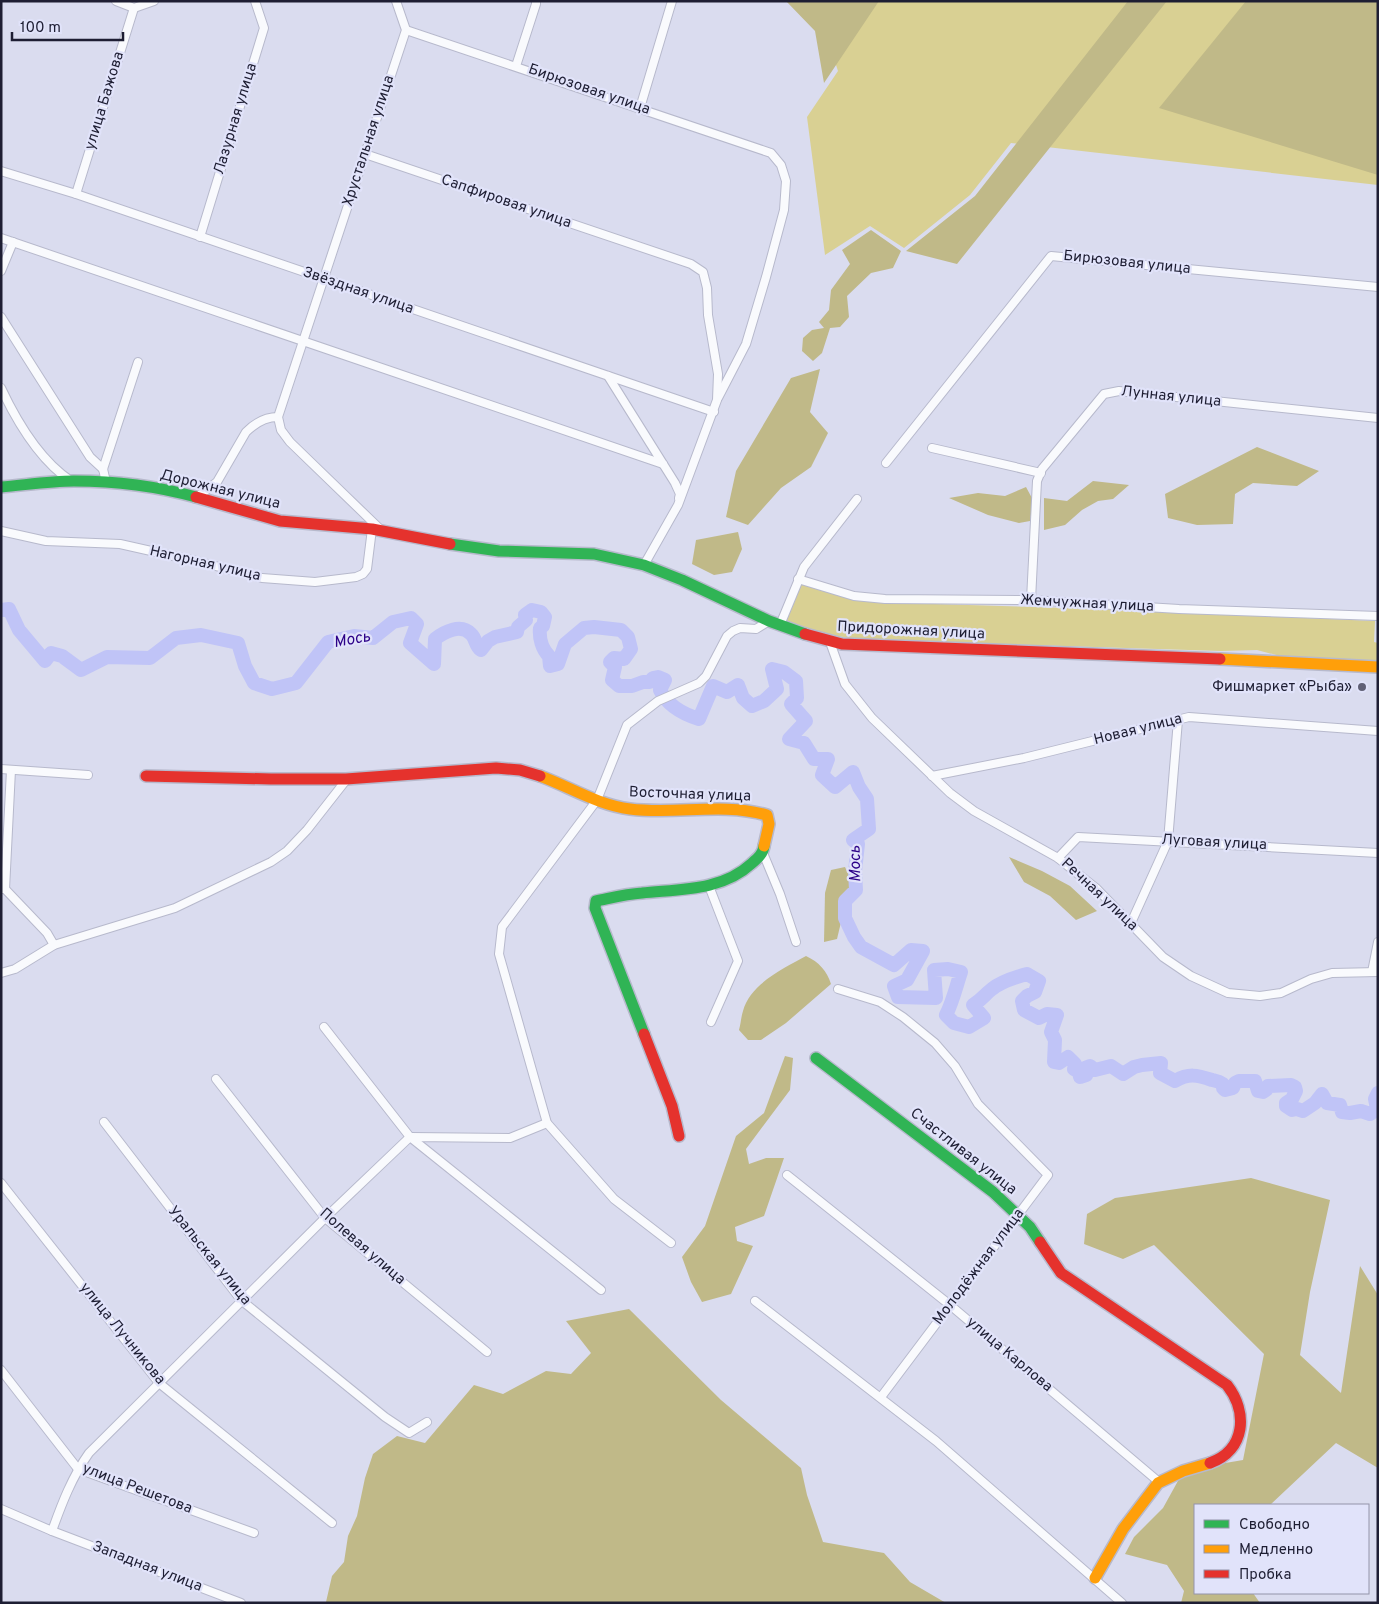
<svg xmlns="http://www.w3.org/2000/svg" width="1379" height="1604" font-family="Overpass,sans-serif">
	<rect width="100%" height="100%" fill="#dadcef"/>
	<g fill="#d9d093">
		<path d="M 815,1 L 1378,1 L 1378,185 L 1011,143 L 970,195 L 904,248 L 870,226 L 825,255 L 807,117 L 838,71 Z"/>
		<path d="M 805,584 L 902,603 L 1100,609 L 1375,621 L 1374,642 L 1378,643 L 1378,662 L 1284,657 L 1257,650 L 1221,651 L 868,640 C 839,638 813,631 786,620 L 800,585 Z"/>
	</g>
	<g fill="#c0b988">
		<path d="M 786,1 L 879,1 L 824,83 L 815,31 Z"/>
		<path d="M 1128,1 L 1167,1 L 957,264 L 906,251 L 975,196 Z"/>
		<path d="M 1246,1 L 1378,1 L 1378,175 L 1159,108 Z"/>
		<path d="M 871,230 L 901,251 L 893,268 L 871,273 L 847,296 L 849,317 L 840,327 L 830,328 L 822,353 L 813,361 L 802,351 L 803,338 L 812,330 L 824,328 L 819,322 L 829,310 L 831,290 L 850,264 L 842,250 Z"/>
		<path d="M 820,369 L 810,412 L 828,433 L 811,467 L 781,488 L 748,525 L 726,517 L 736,471 L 791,378 Z"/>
		<path d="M 1257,447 L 1319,471 L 1297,486 L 1253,483 L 1235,494 L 1233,524 L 1197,525 L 1168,518 L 1165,494 Z"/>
		<path d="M 1093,481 L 1129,485 L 1113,499 L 1098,501 L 1082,510 L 1065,525 L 1044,530 L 1044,498 L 1067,501 Z"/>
		<path d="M 1026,487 L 1033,500 L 1030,521 L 1019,523 L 988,515 L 949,498 L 978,493 L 1005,496 Z"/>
		<path d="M 738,532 L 742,549 L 732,572 L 714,575 L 692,564 L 696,540 Z"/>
		<path d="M 1009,857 L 1042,871 L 1070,886 L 1097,911 L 1076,920 L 1050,896 L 1024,882 Z"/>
		<path d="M 845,867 L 851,880 L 837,939 L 824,942 L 825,893 L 831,870 Z"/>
		<path d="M 806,956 C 819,962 827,971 831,984 L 786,1023 L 761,1040 L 748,1040 L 739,1030 C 741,1023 741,1017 743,1011 C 750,984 784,968 806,956 Z"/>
		<path d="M 785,1056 L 793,1058 L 790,1090 L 746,1149 L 749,1164 L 766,1158 L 784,1158 L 764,1216 L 735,1227 L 737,1241 L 753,1246 L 731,1294 L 702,1302 L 691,1282 L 682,1257 L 705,1226 L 736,1136 L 764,1113 Z"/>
		<path d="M 1251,1178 L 1330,1200 L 1310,1292 L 1300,1355 L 1341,1393 L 1360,1266 L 1378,1295 L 1378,1468 L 1336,1443 L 1270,1505 L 1195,1505 L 1195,1593 L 1253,1593 L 1260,1603 L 1181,1603 L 1184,1591 L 1167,1565 L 1125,1554 L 1134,1537 L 1163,1508 L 1184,1470 L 1243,1460 L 1264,1354 L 1154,1245 L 1123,1259 L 1084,1244 L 1087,1214 L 1115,1198 Z"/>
		<path d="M 629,1309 L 721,1400 L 801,1468 L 807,1495 L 823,1542 L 884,1553 L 910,1582 L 946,1603 L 326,1602 L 332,1576 L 344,1562 L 348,1536 L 357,1516 L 365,1478 L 373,1454 L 397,1436 L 425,1443 L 474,1385 L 503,1394 L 546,1371 L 571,1374 L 591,1353 L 566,1321 Z"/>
	</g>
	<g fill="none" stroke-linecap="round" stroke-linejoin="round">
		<path stroke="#c0c4f7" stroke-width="14" d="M 1,610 L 9,609 L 19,630 L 45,661 L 51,653 L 62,656 L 81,670 L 107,657 L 150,658 L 176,638 L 201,635 L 238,643 L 245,666 L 254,683 L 272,689 L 296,683 L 328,642 L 354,636 L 373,638 L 393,622 L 411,618 L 417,624 L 410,643 L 434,664 L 435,639 C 444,632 461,623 471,634 C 476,638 475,646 481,650 L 488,641 L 495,637 L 517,632 L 518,627 L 526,620 L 525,615 L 532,610 L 541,612 L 545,617 L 543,626 L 540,628 C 539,638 542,649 549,656 L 550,666 L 558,664 L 565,644 L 584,628 L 594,627 L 621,630 L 628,637 L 631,649 L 624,659 L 614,658 L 610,662 L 615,667 L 612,680 L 619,686 L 632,686 L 643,682 L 650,682 L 653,678 L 658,677 L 665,680 L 660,690 C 667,705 683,714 699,719 L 713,686 L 727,692 L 738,685 L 743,698 L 752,706 L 764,701 L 777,689 L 772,669 L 784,672 L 796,681 L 797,698 L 791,704 L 806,721 L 789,739 L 804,743 L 814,759 L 828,759 L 822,775 L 835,787 L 853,772 L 859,787 L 867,799 L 869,829 L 853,840 L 858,844 L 855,871 L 856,890 L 845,901 L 845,918 L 854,937 L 861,947 L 894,965 L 911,950 L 923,951 L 907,980 L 894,986 L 898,997 L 936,998 L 934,970 L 948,969 L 961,972 C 956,987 953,1001 946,1015 L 954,1023 L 969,1027 L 984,1018 L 973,1005 C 983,999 984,995 992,989 C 1002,981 1016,977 1027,974 L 1039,981 L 1035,992 L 1027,996 L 1022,1001 L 1024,1010 L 1039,1018 L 1047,1014 L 1057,1015 L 1051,1032 L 1055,1040 L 1054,1062 L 1059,1063 L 1068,1057 L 1075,1064 L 1074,1069 L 1079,1072 L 1080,1077 L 1086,1075 L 1085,1068 L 1090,1066 L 1095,1070 L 1111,1066 L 1123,1074 L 1134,1067 L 1142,1065 L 1161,1063 L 1160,1073 L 1175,1081 C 1189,1073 1197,1075 1212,1080 C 1217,1081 1219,1081 1223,1084 L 1223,1088 L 1225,1090 L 1233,1088 L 1235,1083 L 1239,1081 L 1255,1081 L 1258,1091 L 1263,1092 L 1266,1090 L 1268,1086 L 1291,1085 L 1295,1087 L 1296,1091 L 1292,1099 L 1286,1103 L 1286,1106 L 1292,1110 L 1297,1109 L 1303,1111 L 1315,1103 L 1322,1094 L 1327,1103 L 1340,1105 L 1342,1112 L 1350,1113 L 1361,1111 L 1370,1114 L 1377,1109 L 1375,1099 L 1378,1093"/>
		<defs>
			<g id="street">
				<path d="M 116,1 L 134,8 L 154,1"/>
				<path d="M 406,30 L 771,153 L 781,165 L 786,181 L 784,210 L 766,277 L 746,344 L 718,398"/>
				<path d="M 516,66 L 536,4 L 536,1"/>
				<path d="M 640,108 L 672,1"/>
				<path d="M 365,154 L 691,264 L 703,272 L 707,288 L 708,315 L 718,374 L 717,400 L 678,505 L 644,565"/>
				<path d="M 1,171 L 76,194 L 714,412"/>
				<path d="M 76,194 L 134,8"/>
				<path d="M 200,237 L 264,28 L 255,1"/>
				<path d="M 1,238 L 663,464"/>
				<path d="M 1,271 L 13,242"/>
				<path d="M 1,317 L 90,457 L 103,469"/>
				<path d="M 608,376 L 675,483 L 680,494 L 679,498"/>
				<path d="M 1,388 C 17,422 39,460 71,481"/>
				<path d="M 932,448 L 1041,473"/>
				<path d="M 886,463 L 1051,256 L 1378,287"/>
				<path d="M 106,482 L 103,469 L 138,362"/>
				<path d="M 196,498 L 217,482 L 246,432 C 255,423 265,417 278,417"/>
				<path d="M 381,530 L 290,442 L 281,430 L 278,417 L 406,30 L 396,1"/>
				<path d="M 1,531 L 46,541 L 120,544 L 200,562 L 262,578 L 315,582 L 356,577 L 363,574 L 367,569 L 372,529"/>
				<path d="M 798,579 L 854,596 L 885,599 L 1031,600 L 1179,609 L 1378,616"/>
				<path d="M 1031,600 L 1037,481 L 1042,469 L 1104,394 L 1119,391 L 1378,418"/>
				<path d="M 780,625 L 804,567 L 857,499"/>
				<path d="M 830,642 L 845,684 L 872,718 L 950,793 L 974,811 L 1058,858 L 1097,889 L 1163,957 L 1191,976 L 1228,993 L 1260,996 L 1281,993 L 1311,979 L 1332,973 L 1378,972"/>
				<path d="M 1,769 L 88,775"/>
				<path d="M 932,776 L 1024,758 L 1189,717 L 1378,731"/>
				<path d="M 763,853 L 780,894 L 796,942"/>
				<path d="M 1058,858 L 1078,837 L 1378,853"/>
				<path d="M 709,886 L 738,961 L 711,1022"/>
				<path d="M 2,889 L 5,889 L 47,933 L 54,945"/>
				<path d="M 5,889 L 11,770"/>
				<path d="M 1131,923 L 1168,841 L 1178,720"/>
				<path d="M 1372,972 L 1378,942"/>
				<path d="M 1,973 L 15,969 L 54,945 L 175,908 L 271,862 L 287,851 L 307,830 L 347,779"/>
				<path d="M 838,989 L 880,1002 L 903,1017 L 935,1043 L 955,1066 L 978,1104 L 1048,1175 L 881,1397"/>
				<path d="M 324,1027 L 410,1137 L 601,1290"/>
				<path d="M 216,1079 L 325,1218 L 487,1352"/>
				<path d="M 104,1122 L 241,1300 L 385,1417 L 409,1433 L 427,1422"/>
				<path d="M 787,1175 L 950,1305 L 1159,1482"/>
				<path d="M 1,1183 L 159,1383 L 332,1523"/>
				<path d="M 671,1243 L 614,1199 L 547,1123 L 499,954 L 502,927 L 597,800 L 627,725 L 658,701 L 699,683 L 706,676 L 727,636 L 733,631 L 740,628 L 756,629 L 769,621"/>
				<path d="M 755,1301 L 936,1441 L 1122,1603"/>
				<path d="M 1,1370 L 78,1469 L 254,1533"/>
				<path d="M 1,1509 L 52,1531 L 241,1603"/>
				<path d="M 52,1531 C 62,1503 72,1477 89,1453 L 325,1218 L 410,1137 L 510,1138 L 547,1123"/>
			</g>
			<g id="fast">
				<path d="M 1,487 C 25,485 50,481 74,481 C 115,481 156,486 196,497"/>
				<path d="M 450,544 L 499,551 L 594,554 L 644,565 L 682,580 L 769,621 L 805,634"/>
				<path d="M 644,1034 L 595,908 L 596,901 C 611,898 626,894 642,893 C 679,889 722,891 751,864 C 758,858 763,854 764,846"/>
				<path d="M 816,1058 L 993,1192 L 1030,1227 L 1040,1242"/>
			</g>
			<g id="slow">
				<path d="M 1220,659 L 1378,667"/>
				<path d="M 540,776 C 570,787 598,805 630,809 C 677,815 720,802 767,815 L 769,824 L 764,846"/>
				<path d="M 1095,1578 L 1123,1529 L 1158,1483 L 1183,1471 L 1210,1463"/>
			</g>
			<g id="jam">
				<path d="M 196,497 L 280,521 L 372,529 L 450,544"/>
				<path d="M 805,634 L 842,644 L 1220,659"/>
				<path d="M 146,776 L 271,779 L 346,779 L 496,768 L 520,770 L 540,776"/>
				<path d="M 644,1034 L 672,1106 L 679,1136"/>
				<path d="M 1040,1242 L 1061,1273 L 1227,1385 C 1248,1412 1246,1450 1210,1463"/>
			</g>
		</defs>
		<use href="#street" stroke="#b7b9cc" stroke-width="10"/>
		<use href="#fast" stroke="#b7b9cc" stroke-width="14"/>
		<use href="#slow" stroke="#b7b9cc" stroke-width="14"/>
		<use href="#jam" stroke="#b7b9cc" stroke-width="14"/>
		<use href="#street" stroke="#f9fafd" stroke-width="8"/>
		<use href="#fast" stroke="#30b455" stroke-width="11"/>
		<use href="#slow" stroke="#ff9f0a" stroke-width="11"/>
		<use href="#jam" stroke="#e5322d" stroke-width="11"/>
	</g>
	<circle fill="#606075" stroke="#e1e3fa" stroke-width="2" cx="1362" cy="687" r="5"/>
	<g text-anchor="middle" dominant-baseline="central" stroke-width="4.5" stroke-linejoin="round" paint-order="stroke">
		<g font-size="15" fill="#1e1e33" stroke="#e1e3fa">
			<text transform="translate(589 90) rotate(19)">Бирюзовая улица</text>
			<text transform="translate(105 101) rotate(-73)">улица Бажова</text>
			<text transform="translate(236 119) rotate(-73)">Лазурная улица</text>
			<text transform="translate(369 141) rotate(-72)">Хрустальная улица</text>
			<text transform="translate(506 202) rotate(19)">Сапфировая улица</text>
			<text transform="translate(1127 263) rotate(6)">Бирюзовая улица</text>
			<text transform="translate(358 291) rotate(19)">Звёздная улица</text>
			<text transform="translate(1171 397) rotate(6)">Лунная улица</text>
			<text transform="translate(220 490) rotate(14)">Дорожная улица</text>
			<text transform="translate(205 564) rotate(13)">Нагорная улица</text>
			<text transform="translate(1087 604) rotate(3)">Жемчужная улица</text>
			<text transform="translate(911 631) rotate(3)">Придорожная улица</text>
			<text transform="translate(1138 730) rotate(-14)">Новая улица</text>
			<text transform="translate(690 795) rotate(2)">Восточная улица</text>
			<text transform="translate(1214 843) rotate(3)">Луговая улица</text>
			<text transform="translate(1099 895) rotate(43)">Речная улица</text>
			<text transform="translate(963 1152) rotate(38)">Счастливая улица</text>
			<text transform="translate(362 1247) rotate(41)">Полевая улица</text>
			<text transform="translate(209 1256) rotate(51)">Уральская улица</text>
			<text transform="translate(979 1267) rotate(-53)">Молодёжная улица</text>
			<text transform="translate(122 1334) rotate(51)">улица Лучникова</text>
			<text transform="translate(1009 1355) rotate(40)">улица Карлова</text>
			<text transform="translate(137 1489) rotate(21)">улица Решетова</text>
			<text transform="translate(147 1567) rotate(21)">Западная улица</text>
		</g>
		<g font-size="15" fill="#1e1e33" stroke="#e1e3fa" text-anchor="end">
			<text x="1352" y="687">Фишмаркет «Рыба»</text>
		</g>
		<g font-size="16" font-style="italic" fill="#2c0188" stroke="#e1e3fa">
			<text transform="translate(352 640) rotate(-10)">Мось</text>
			<text transform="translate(856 864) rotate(-91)">Мось</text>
		</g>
	</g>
	<rect width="1379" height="1604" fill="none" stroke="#1e1e33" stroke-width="5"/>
	<rect x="1194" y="1504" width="175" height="90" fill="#e1e3fa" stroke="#9394aa"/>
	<rect x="1204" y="1520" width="25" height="8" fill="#30b455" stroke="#9394aa"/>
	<text x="1239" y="1529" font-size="15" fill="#1e1e33">Свободно</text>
	<rect x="1204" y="1545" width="25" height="8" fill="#ff9f0a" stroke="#9394aa"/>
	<text x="1239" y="1554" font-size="15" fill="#1e1e33">Медленно</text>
	<rect x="1204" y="1570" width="25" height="8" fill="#e5322d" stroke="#9394aa"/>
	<text x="1239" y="1579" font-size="15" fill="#1e1e33">Пробка</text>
	<path d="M12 32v8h111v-8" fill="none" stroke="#1e1e33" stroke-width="2.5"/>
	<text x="20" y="32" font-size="15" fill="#1e1e33" stroke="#e1e3fa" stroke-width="4" paint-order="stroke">100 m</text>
</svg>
